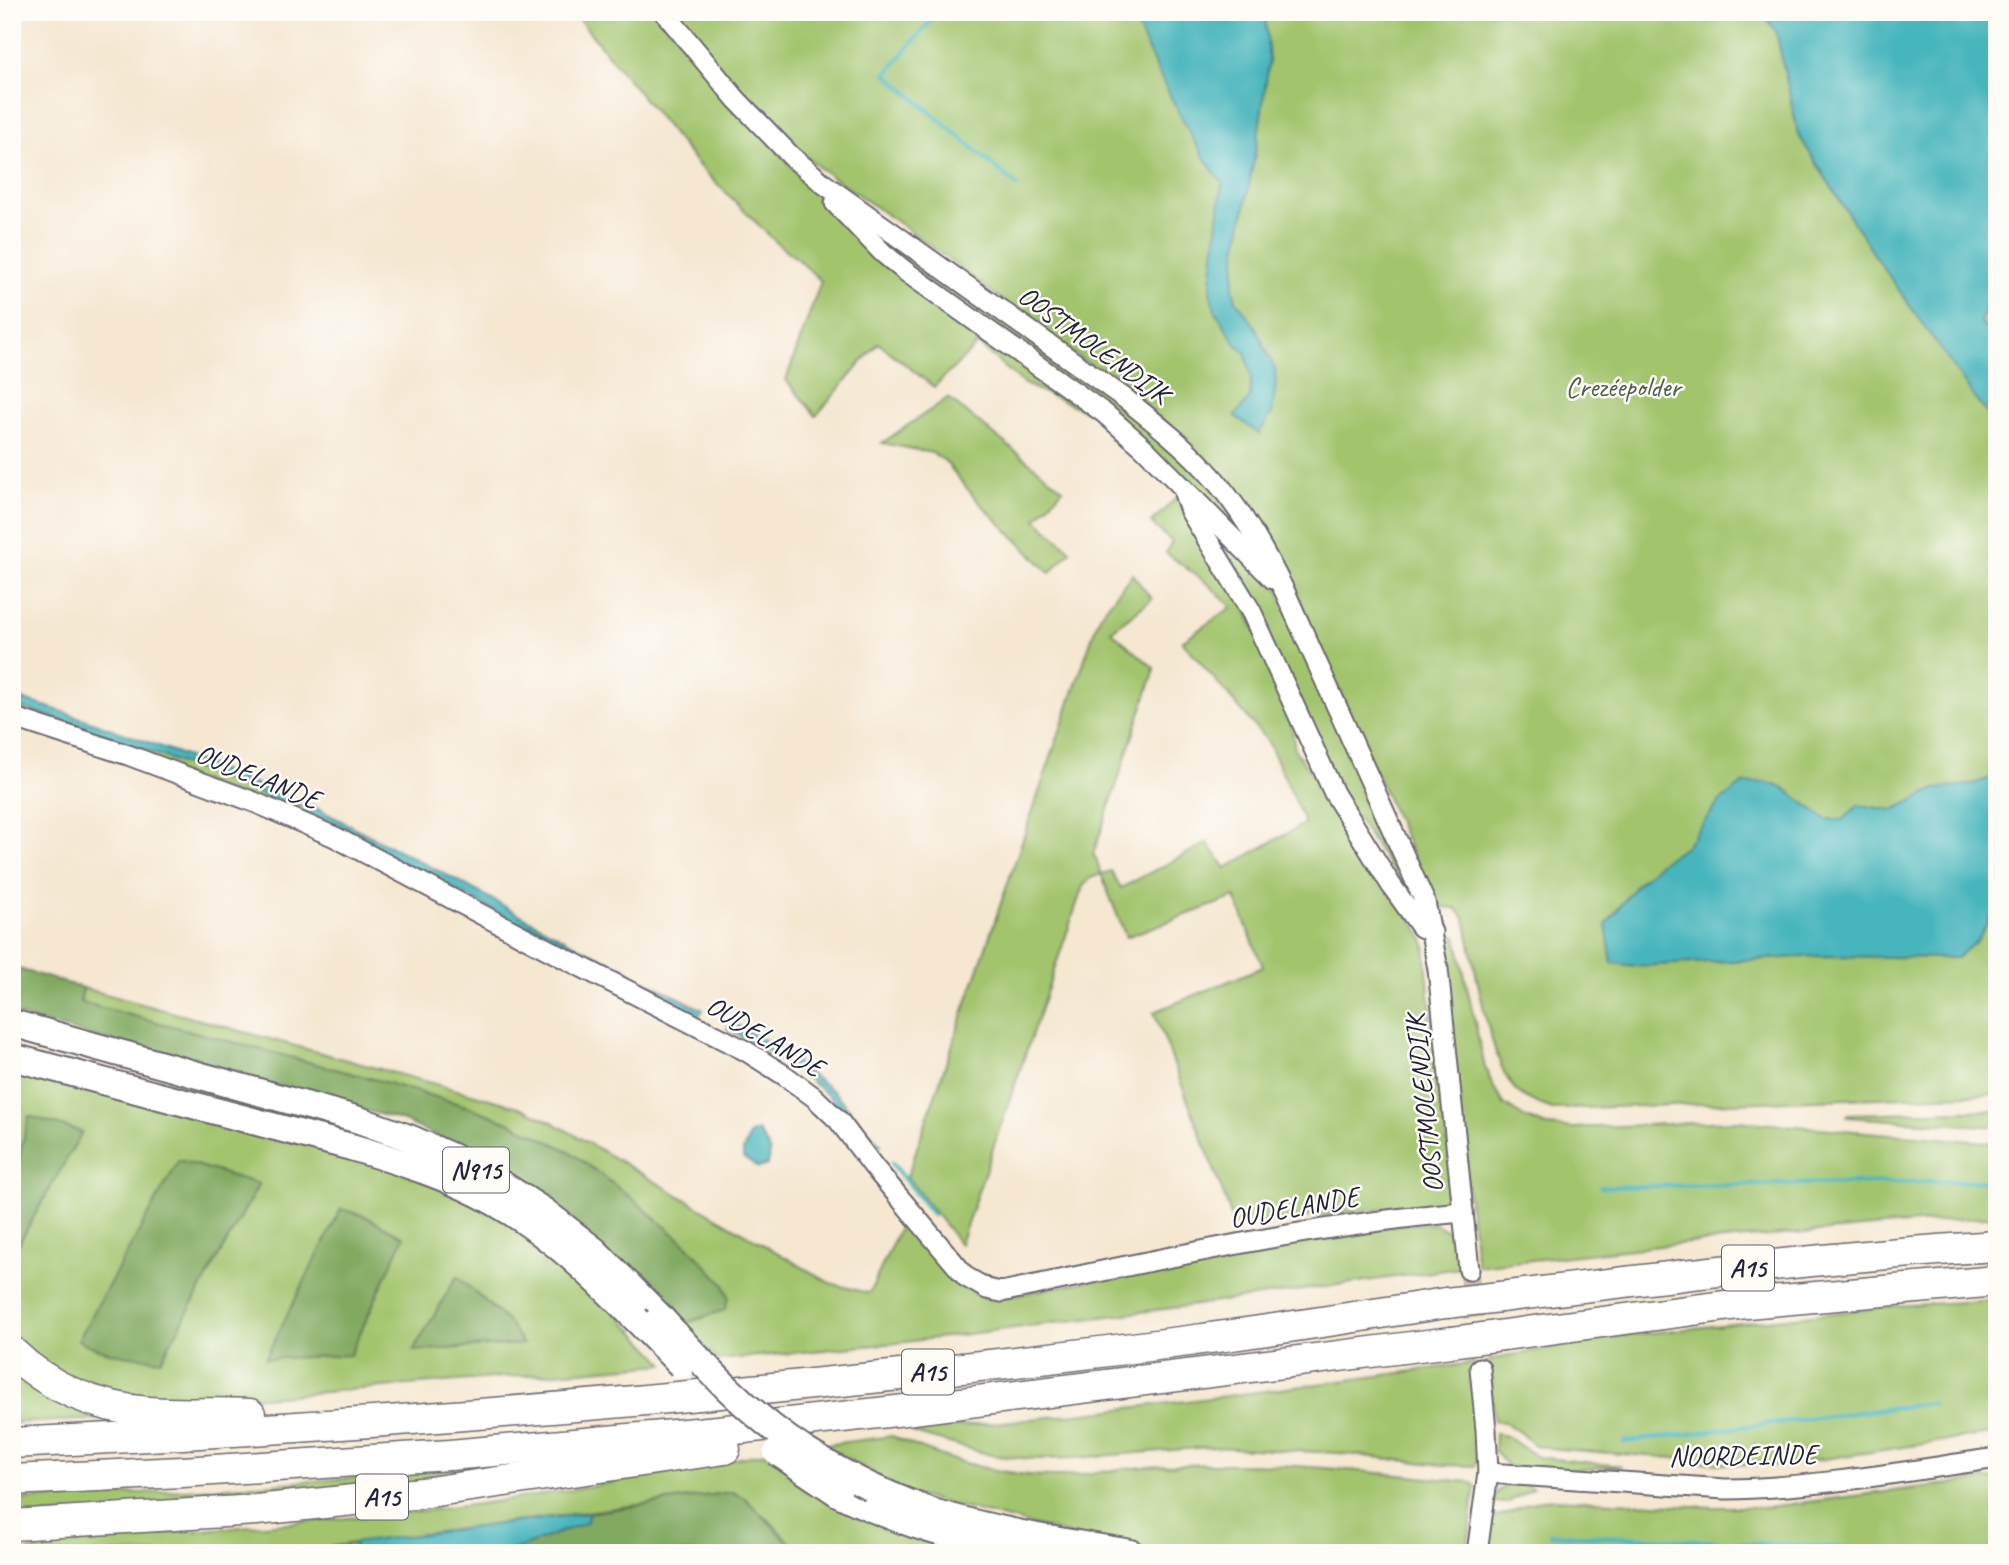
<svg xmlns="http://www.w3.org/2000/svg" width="2009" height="1565" font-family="Caveat,sans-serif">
	<rect width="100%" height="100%" fill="#fdfcf7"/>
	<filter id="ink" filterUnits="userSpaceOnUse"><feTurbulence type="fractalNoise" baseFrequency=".0143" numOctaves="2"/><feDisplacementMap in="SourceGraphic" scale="14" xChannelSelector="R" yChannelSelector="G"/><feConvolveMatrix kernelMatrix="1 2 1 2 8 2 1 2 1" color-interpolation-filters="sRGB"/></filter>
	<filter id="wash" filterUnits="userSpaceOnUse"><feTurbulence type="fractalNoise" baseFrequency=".00686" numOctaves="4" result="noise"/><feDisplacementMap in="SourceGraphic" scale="28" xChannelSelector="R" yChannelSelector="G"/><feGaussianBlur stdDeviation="1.57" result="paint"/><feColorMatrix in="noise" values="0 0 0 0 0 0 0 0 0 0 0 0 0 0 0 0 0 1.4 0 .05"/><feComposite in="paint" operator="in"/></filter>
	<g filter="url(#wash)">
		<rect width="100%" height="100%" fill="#f5e7d0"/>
		<g fill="#a2c46d" stroke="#627354" stroke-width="2" fill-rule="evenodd">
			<path d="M 573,12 L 656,12 L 793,168 L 903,276 L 1104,419 L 1024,384 L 978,344 L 934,387 L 878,343 L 816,416 L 786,380 L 821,281 L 800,261 L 779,245 L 700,167 Z"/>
			<path d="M 673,12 L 1997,12 L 1997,1094 L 1552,1109 C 1539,1104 1524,1099 1514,1088 C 1489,1060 1474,959 1465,919 L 1456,908 L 1440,907 L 1433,900 L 1306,617 L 1293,580 L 1239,499 L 1170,426 L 916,235 L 821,169 L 772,127 Z"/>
			<path d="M 852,212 L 1122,402 L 1208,482 L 1262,556 L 1197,494 L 910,268 Z"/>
			<path d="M 948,398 L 1063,489 L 1036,519 L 1071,551 L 1050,573 L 975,498 L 945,461 L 932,453 L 882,443 Z"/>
			<path d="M 1177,497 L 1243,604 L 1289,708 L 1295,750 L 1421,934 L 1425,945 L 1429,994 L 1450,1162 C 1451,1179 1454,1193 1439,1203 L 1233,1225 L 1228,1206 L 1154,1012 L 1263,967 L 1235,897 L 1126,937 L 1101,874 L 1091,878 L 1083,886 L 960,1244 L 907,1177 L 1095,629 L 1101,614 L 1132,574 L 1152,599 L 1111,631 L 1154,668 L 1154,672 L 1093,855 L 1096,858 L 1101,874 L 1111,871 L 1121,888 L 1207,843 L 1226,868 L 1305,823 L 1269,743 L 1182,641 L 1232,607 L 1208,584 L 1166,553 L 1172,542 L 1151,523 Z"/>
			<path d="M 1194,504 L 1279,590 L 1421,912 L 1337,789 Z"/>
			<path d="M 12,705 C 56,716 98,733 140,748 C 192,767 244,786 295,809 L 299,805 L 307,808 L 305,819 L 12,713 Z"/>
			<path d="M 1448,932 L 1456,937 L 1485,1068 L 1493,1086 L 1504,1104 L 1524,1117 L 1546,1126 L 1573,1128 L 1736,1121 L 1997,1143 L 1997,1216 L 1678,1244 L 1477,1266 L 1438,943 L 1441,936 Z"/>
			<path d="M 83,988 L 519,1107 L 552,1122 L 830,1283 L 867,1293 L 870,1292 L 904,1218 L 980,1298 L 1023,1294 L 1241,1250 L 1403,1224 L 1436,1224 L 1450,1232 L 1457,1246 L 1460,1268 L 1196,1305 L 897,1343 L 718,1360 L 682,1324 L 704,1318 L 569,1151 L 511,1123 L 469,1107 L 384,1082 L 80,1002 Z"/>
			<path d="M 12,1066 L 366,1158 L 463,1197 L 516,1227 L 597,1292 L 665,1364 C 563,1373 461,1381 359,1389 C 279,1396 195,1406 115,1393 C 75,1387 38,1364 12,1333 L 12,1247 L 13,1251 L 18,1157 L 12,1196 ZM 259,1184 L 161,1360 L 143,1357 Z"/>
			<path d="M 160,1081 L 277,1106 L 370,1135 C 299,1123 229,1103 160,1081 Z"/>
			<path d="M 1997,1110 L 1997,1127 L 1847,1117 L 1848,1114 Z"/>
			<path d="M 1997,1300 L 1997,1433 L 1785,1465 L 1715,1464 L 1687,1459 L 1557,1449 L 1535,1445 L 1519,1432 L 1504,1422 L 1494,1421 L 1489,1360 L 1595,1339 L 1895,1306 Z"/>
			<path d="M 1473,1363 L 1478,1428 L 1477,1461 L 1475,1466 L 1443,1465 L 1338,1453 L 1210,1447 L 1076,1458 L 1036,1459 L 995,1456 L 914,1433 L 918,1430 C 1104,1414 1288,1388 1473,1363 Z"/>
			<path d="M 12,1364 L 129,1418 L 12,1423 Z"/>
			<path d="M 1495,1434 L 1506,1436 L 1537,1457 L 1622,1466 L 1545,1472 L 1507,1466 L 1494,1450 Z"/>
			<path d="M 892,1436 C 944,1460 998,1476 1056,1476 C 1077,1476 1099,1472 1120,1469 C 1157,1466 1195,1464 1232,1464 C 1312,1464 1392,1475 1471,1482 L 1475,1486 L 1467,1553 L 1151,1553 L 1127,1549 L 910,1494 L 823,1445 Z"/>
			<path d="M 684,1448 L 348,1494 L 12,1518 L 12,1500 C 237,1489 461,1470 684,1448 Z"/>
			<path d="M 765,1453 L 993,1553 L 800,1553 L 768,1519 L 732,1492 L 323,1548 L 258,1553 L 24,1553 L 33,1549 C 173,1528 315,1524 456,1507 C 560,1494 663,1473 765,1453 Z"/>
			<path d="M 1997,1478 L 1997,1553 L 1485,1553 L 1491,1517 C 1510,1515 1517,1507 1534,1502 C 1541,1499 1549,1500 1556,1499 L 1713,1507 L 1768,1507 Z"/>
			<path d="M 1507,1485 L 1527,1485 L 1533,1488 L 1507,1503 L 1492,1502 L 1498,1491 Z"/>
		</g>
		<g fill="#81aa60" stroke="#52664e" stroke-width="2">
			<path d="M 12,967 L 83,988 L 80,1002 L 384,1082 L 469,1107 L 511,1123 L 569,1151 L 628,1195 L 687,1245 L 723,1283 L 729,1297 L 725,1310 L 682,1324 L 463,1148 L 404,1121 L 12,1014 Z"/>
			<path d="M 29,1116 L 82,1132 L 14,1252 L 13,1181 Z"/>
			<path d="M 179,1160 L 259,1184 L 161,1360 C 131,1356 106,1355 78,1340 Z"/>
			<path d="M 341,1209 L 365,1216 L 404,1237 L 350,1355 L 265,1359 Z"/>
			<path d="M 457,1276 L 508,1322 L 523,1344 L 413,1351 Z"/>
			<path d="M 732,1492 L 745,1498 L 800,1553 L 506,1553 L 587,1522 L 588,1513 Z"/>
			<path d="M 353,1543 L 357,1549 L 372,1553 L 258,1553 L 323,1548 Z"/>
		</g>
		<g fill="#46b5bc" stroke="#346c7c" stroke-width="2">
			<path d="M 1133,12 L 1265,12 L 1269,61 L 1257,143 L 1237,249 L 1233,289 L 1236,300 L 1255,326 L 1275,369 L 1276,383 L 1272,413 L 1259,434 L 1235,416 L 1250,397 L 1251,376 L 1245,352 L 1236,344 L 1215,310 L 1210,292 L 1222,182 C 1199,154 1183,120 1166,88 C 1154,63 1141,39 1133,12 Z"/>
			<path d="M 1762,12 L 1997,12 L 1997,273 L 1981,322 L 1997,344 L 1997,425 L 1977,401 L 1875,256 L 1798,134 L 1776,31 Z"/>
			<path d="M 12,697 C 54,707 94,723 134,737 C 190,757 245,779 299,802 L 299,805 L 295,809 C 245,786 192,767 140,748 C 98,733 56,716 12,705 Z"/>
			<path d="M 1997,776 L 1997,904 L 1979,939 L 1957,958 L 1821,956 L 1637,966 L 1612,963 L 1606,925 L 1636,885 L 1661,862 L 1684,848 L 1720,801 L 1743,784 L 1765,782 L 1784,788 L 1826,819 L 1843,820 L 1858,805 L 1894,810 L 1935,789 L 1969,785 Z"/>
			<path d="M 312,806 L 460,882 L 581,948 L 629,970 L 625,979 L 305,812 L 307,808 Z"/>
			<path d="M 646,981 L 703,1010 L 699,1016 L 639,987 L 641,982 Z"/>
			<path d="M 731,1022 L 791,1055 L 799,1065 L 834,1092 L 881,1145 L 874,1150 C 864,1137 855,1123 844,1111 C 811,1076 769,1051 727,1029 Z"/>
			<path d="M 758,1131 C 766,1148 774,1145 767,1165 L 759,1168 L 743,1158 L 743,1151 L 750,1134 Z"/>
			<path d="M 588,1513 L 587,1522 L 506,1553 L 372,1553 L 356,1549 L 353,1543 Z"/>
		</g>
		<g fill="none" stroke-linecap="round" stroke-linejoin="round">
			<g stroke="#46b5bc" stroke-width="4.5">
				<path d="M 938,12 L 886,74 L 1017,186"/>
				<path d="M 892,1163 L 933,1215"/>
				<path d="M 1601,1187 L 1997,1181"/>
				<path d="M 1624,1442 L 1932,1403"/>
				<path d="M 1550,1534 L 1957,1553"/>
			</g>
		</g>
	</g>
	<g filter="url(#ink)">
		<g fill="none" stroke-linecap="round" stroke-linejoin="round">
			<path stroke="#cbc0b2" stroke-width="19" stroke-dasharray="19 10" stroke-linecap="butt" d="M 1469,1270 L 1480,1368"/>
			<defs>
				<g id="minor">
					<path d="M 664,12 L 736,99 L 791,156 L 824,184 L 1127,400 C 1154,422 1181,443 1205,469 C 1239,505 1263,548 1285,592 L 1425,902 L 1438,969 L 1469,1270"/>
					<path d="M 835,203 L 883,253 L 905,271 L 1104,413 L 1143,447 L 1273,579"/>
					<path d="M 1184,493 L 1190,511 L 1251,611 L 1334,793 L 1391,885 L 1421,927 L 1432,932"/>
					<path d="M 12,717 L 128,755 L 254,802 L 335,837 L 564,958 L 746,1051 L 784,1075 L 814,1097 L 839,1121 L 873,1166 L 966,1277 L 987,1289 L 1001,1292 C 1154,1261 1307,1225 1463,1212"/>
					<path d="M 1488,1473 L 1725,1489 C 1816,1488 1907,1471 1997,1458"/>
					<path d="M 1477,1553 L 1488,1473 L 1486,1430 L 1480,1368"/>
				</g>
				<g id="major">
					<path d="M 12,1023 L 359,1120 L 409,1138 L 452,1157 L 495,1180 L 545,1212 L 595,1251 L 660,1317"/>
					<path d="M 12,1057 L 351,1147 C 401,1162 451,1177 496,1203 C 549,1233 593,1276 636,1319"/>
					<path d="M 871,1487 C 893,1496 914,1506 936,1513 C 999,1532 1066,1542 1131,1553"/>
					<path d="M 838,1493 C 899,1523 959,1540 1026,1553"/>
				</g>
				<g id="highway">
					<path d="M 1500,1297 C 1665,1277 1830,1256 1997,1246"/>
					<path d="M 1504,1335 L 1747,1303 L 1997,1281"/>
					<path d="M 12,1352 C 50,1389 96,1407 148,1412 C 182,1415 217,1412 250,1414"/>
					<path d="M 12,1443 C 405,1425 798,1391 1188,1341 C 1274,1330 1360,1316 1446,1303"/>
					<path d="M 12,1480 L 182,1472 L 450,1455 L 718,1431 L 905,1410 L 1451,1342"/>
					<path d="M 12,1525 L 256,1510 L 422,1493 L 725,1449"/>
				</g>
			</defs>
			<use href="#minor" stroke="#6c676f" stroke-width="23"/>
			<use href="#major" stroke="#6c676f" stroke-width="30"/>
			<use href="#highway" stroke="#6c676f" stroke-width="33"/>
			<use href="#minor" stroke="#fff" stroke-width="19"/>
			<use href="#major" stroke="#fff" stroke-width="26"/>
			<use href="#highway" stroke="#fff" stroke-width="30"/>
			<defs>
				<g id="major-bridge">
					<path d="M 660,1317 C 703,1364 747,1413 801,1448 C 823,1463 847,1475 871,1487"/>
					<path d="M 636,1319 L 681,1365"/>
					<path d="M 777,1452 L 838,1493"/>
				</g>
				<g id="highway-bridge">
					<path d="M 1446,1303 L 1500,1297"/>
					<path d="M 1451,1342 L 1504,1335"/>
				</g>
			</defs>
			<use href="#major-bridge" stroke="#6c676f" stroke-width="30" stroke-linecap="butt"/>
			<use href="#highway-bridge" stroke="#6c676f" stroke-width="33" stroke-linecap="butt"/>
			<use href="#major-bridge" stroke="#fff" stroke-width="26"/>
			<use href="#highway-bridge" stroke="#fff" stroke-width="30"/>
		</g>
	</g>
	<g text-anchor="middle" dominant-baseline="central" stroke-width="5" stroke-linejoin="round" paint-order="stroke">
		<g fill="#fdfcf7" stroke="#646373" stroke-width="2">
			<rect x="443" y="1147.5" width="66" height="45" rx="5"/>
			<rect x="1722" y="1245.5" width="52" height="45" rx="5"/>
			<rect x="902" y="1349.5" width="52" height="45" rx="5"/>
			<rect x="356" y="1474.5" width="52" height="45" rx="5"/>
		</g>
		<g font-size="26" font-weight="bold" fill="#22223b">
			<text x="476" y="1170">N915</text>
			<text x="1748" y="1268">A15</text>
			<text x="928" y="1372">A15</text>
			<text x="382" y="1497">A15</text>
		</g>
		<g font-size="28" fill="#22223b" stroke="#fdfcf7">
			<text transform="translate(1094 344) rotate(36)">OOSTMOLENDIJK</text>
			<text transform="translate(258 776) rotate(22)">OUDELANDE</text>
			<text transform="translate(765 1036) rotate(31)">OUDELANDE</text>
			<text transform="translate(1424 1104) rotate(-96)">OOSTMOLENDIJK</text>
			<text transform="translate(1294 1207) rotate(-10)">OUDELANDE</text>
			<text transform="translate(1743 1455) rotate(-1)">NOORDEINDE</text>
		</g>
		<g font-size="28" fill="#4f5b4c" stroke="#fdfcf7">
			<text x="1623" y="386">Crezéepolder</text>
		</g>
	</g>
	<rect width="2009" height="1565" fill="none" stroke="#fdfcf7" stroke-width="42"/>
</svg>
